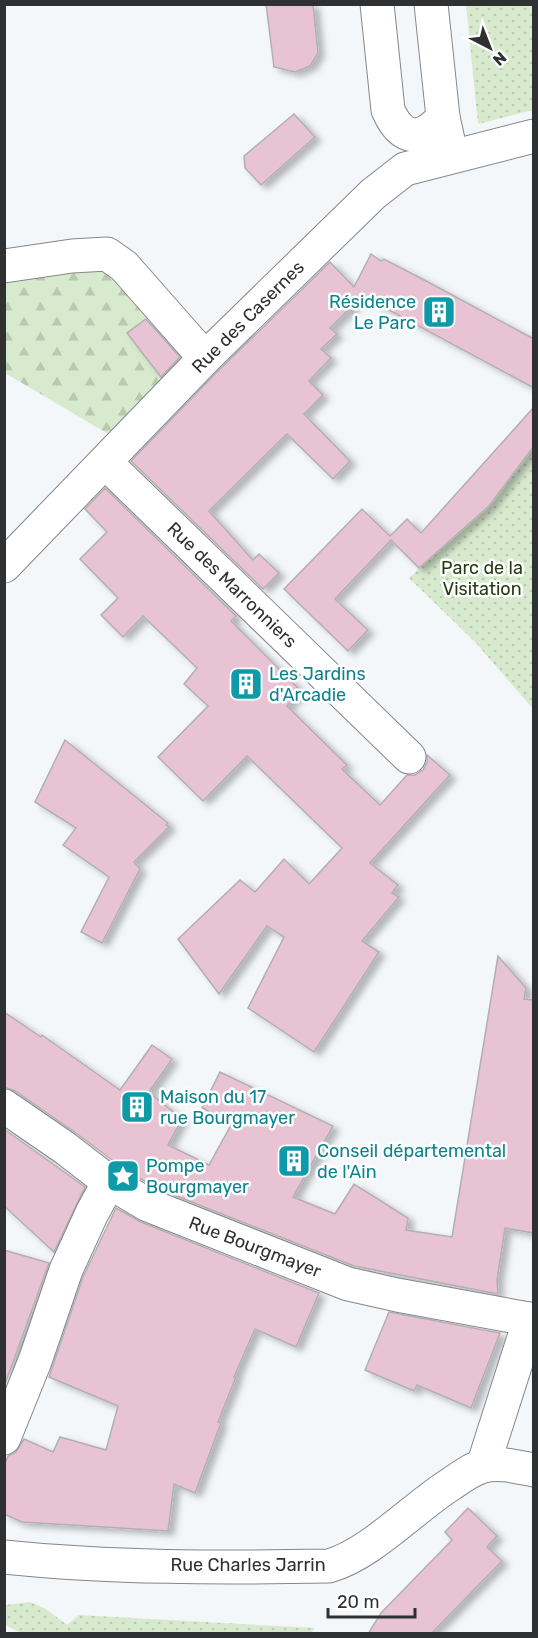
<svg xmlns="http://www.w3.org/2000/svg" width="538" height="1638" font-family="Rubik,sans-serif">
	<defs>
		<pattern id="forest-firs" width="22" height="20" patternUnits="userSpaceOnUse" patternTransform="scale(1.5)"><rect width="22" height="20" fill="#d8eace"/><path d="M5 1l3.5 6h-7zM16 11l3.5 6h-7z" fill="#bac9b1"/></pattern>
		<pattern id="park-dots" width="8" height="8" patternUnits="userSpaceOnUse" patternTransform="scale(1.5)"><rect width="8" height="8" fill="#d8eace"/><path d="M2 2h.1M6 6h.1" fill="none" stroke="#bac9b1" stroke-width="1.8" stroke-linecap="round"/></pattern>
		<filter id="shadow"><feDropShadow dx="6" dy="4" stdDeviation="3" flood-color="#0004"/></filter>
	</defs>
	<rect width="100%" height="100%" fill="#f4f7fa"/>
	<path fill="url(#forest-firs)" d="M 73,266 L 117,274 L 150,316 L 127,333 L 163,379 L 108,434 L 5,373 L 5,276 Z"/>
	<g fill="url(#park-dots)">
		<path d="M 466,5 L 533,5 L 533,110 L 478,124 Z"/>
		<path d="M 533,446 L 533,709 L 475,642 L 409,578 L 489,506 Z"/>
		<path d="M 30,1602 L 46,1609 L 67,1625 L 79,1615 L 315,1628 L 310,1634 L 23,1634 L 5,1625 L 5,1605 Z"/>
	</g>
	<g fill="#e7c3d3" stroke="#b3afb1" stroke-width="1.5" filter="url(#shadow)">
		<path d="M 266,4 L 313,4 L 318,53 L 310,66 L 295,72 L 274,67 Z"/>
		<path d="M 294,114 L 315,137 L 261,185 L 245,168 L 244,156 Z"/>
		<path d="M 371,254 L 381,261 L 384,259 L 430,283 L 534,339 L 534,388 L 363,296 L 330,328 L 337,334 L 321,349 L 331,358 L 309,381 L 323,395 L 304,414 L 350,461 L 333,479 L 287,434 L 209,511 L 253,560 L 259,554 L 279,573 L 263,589 L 131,461 L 218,371 L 330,262 L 354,287 Z"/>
		<path d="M 146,319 L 180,357 L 161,377 L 127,333 Z"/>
		<path d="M 534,407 L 534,446 L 489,506 L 419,568 L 391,540 L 335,599 L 368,630 L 348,651 L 284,589 L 362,509 L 390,536 L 407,519 L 421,533 Z"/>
		<path d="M 105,488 L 236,616 L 231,621 L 301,691 L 287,706 L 347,765 L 342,769 L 380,805 L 407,775 L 415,775 L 423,770 L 427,762 L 427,755 L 450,775 L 370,863 L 398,885 L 392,893 L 399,897 L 362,941 L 379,952 L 314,1052 L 248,1008 L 284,937 L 267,926 L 219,994 L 178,939 L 240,880 L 255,892 L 284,859 L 309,884 L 342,848 L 247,756 L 203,801 L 158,757 L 208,706 L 184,684 L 197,668 L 143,616 L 123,637 L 101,615 L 118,598 L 80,559 L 107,532 L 85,509 Z"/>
		<path d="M 65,740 L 168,823 L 166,825 L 169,827 L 134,862 L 140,869 L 102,943 L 81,932 L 109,877 L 63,845 L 76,828 L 35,802 Z"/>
		<path d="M 498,956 L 526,988 L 524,999 L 534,1000 L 534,1233 L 505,1228 L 497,1280 L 498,1294 L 354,1266 L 156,1188 L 120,1166 L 76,1133 L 15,1091 L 4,1087 L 4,1012 L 41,1037 L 42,1035 L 120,1090 L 152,1045 L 172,1059 L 149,1092 L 182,1119 L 168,1145 L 209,1165 L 232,1123 L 202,1108 L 220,1072 L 333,1126 L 293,1197 L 335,1214 L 354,1184 L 408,1218 L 406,1230 L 452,1237 Z"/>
		<path d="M 4,1129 L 85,1187 L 54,1252 L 4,1206 Z"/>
		<path d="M 116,1208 L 141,1222 L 319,1293 L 296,1347 L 255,1329 L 234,1377 L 236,1377 L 218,1422 L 221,1423 L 195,1493 L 174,1484 L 168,1531 L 22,1522 L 4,1514 L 4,1466 L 8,1456 L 16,1452 L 24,1439 L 53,1452 L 60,1437 L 106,1450 L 118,1406 L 49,1377 L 83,1277 Z"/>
		<path d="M 4,1250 L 49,1263 L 4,1387 Z"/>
		<path d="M 389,1312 L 500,1333 L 471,1408 L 417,1385 L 414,1391 L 365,1370 Z"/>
		<path d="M 468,1508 L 497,1536 L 487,1547 L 502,1561 L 431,1634 L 368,1634 L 381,1613 L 452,1540 L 445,1532 Z"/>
	</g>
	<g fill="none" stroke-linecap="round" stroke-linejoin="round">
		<defs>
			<g id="minor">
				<path d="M 377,4 L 388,110 C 402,142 422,142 443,117"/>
				<path d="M 431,4 L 443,117 L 448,140"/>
				<path d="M 4,266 L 72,256 L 107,254 L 124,266 L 205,358"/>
				<path d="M 106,463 L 409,757"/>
				<path d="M 4,566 L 205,358 L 373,194 L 405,169 L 534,136"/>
				<path d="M 4,1106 L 65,1148 L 109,1182 L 148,1205 L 348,1284 L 397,1295 L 534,1320"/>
				<path d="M 4,1438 L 35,1361 L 66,1270 L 92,1213 L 109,1182"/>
				<path d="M 483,1466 L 530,1319"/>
				<path d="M 4,1557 C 112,1568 221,1568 329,1566 C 371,1554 413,1508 451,1484 C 461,1477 472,1469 483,1466 C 499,1462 518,1467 534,1470"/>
			</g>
		</defs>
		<use href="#minor" stroke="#848689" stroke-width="35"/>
		<use href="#minor" stroke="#fff" stroke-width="33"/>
	</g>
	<defs>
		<symbol id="building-square" viewBox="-11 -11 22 22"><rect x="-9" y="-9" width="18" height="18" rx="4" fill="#0f9aa8" stroke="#fff"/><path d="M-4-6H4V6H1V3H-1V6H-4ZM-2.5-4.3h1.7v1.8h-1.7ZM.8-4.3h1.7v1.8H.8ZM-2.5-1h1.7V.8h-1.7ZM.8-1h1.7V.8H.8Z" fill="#fff"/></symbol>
		<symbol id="sight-square" viewBox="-11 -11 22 22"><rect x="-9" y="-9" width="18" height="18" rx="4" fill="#0f9aa8" stroke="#fff"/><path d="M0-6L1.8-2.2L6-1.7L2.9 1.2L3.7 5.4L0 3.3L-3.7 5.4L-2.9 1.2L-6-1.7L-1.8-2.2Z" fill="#fff"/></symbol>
	</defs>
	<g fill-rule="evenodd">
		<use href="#building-square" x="420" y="293" width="38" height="38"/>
		<use href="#building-square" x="227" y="665" width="38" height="38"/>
		<use href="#building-square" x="118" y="1088" width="38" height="38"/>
		<use href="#building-square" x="275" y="1142" width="38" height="38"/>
		<use href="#sight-square" x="104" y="1157" width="38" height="38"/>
	</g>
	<g text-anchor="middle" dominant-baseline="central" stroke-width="5" stroke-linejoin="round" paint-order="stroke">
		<g font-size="18" fill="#0d838f" stroke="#fff" text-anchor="start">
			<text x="416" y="302" text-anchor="end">Résidence<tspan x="416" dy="21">Le Parc</tspan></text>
			<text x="269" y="674">Les Jardins<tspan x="269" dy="21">d'Arcadie</tspan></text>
			<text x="160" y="1097">Maison du 17<tspan x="160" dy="21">rue Bourgmayer</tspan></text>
			<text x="317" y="1151">Conseil départemental<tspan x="317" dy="21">de l'Ain</tspan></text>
			<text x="146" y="1166">Pompe<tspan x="146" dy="21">Bourgmayer</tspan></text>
		</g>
		<g font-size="18" fill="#2f3031" stroke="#fff">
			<text transform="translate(248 317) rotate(-45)">Rue des Casernes</text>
			<text transform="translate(232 585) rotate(44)">Rue des Marronniers</text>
			<text transform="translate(255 1247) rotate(21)">Rue Bourgmayer</text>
			<text x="248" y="1565">Rue Charles Jarrin</text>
		</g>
		<g font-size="18" fill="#233d11" stroke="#fff">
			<text x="482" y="568">Parc de la<tspan x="482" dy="21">Visitation</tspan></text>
		</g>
	</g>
	<rect width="538" height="1638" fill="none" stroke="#2f3031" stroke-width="12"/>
	<g transform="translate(490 48) rotate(138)" stroke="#ffffff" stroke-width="4.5" paint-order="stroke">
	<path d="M0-4.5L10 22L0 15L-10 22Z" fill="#2f3031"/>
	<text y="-9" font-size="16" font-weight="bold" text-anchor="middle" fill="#2f3031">N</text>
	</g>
	<path d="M328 1608v9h87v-9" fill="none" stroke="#2f3031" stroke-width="3"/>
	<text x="337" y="1608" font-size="18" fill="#2f3031" stroke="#ffffff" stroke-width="4.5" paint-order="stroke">20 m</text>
</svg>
